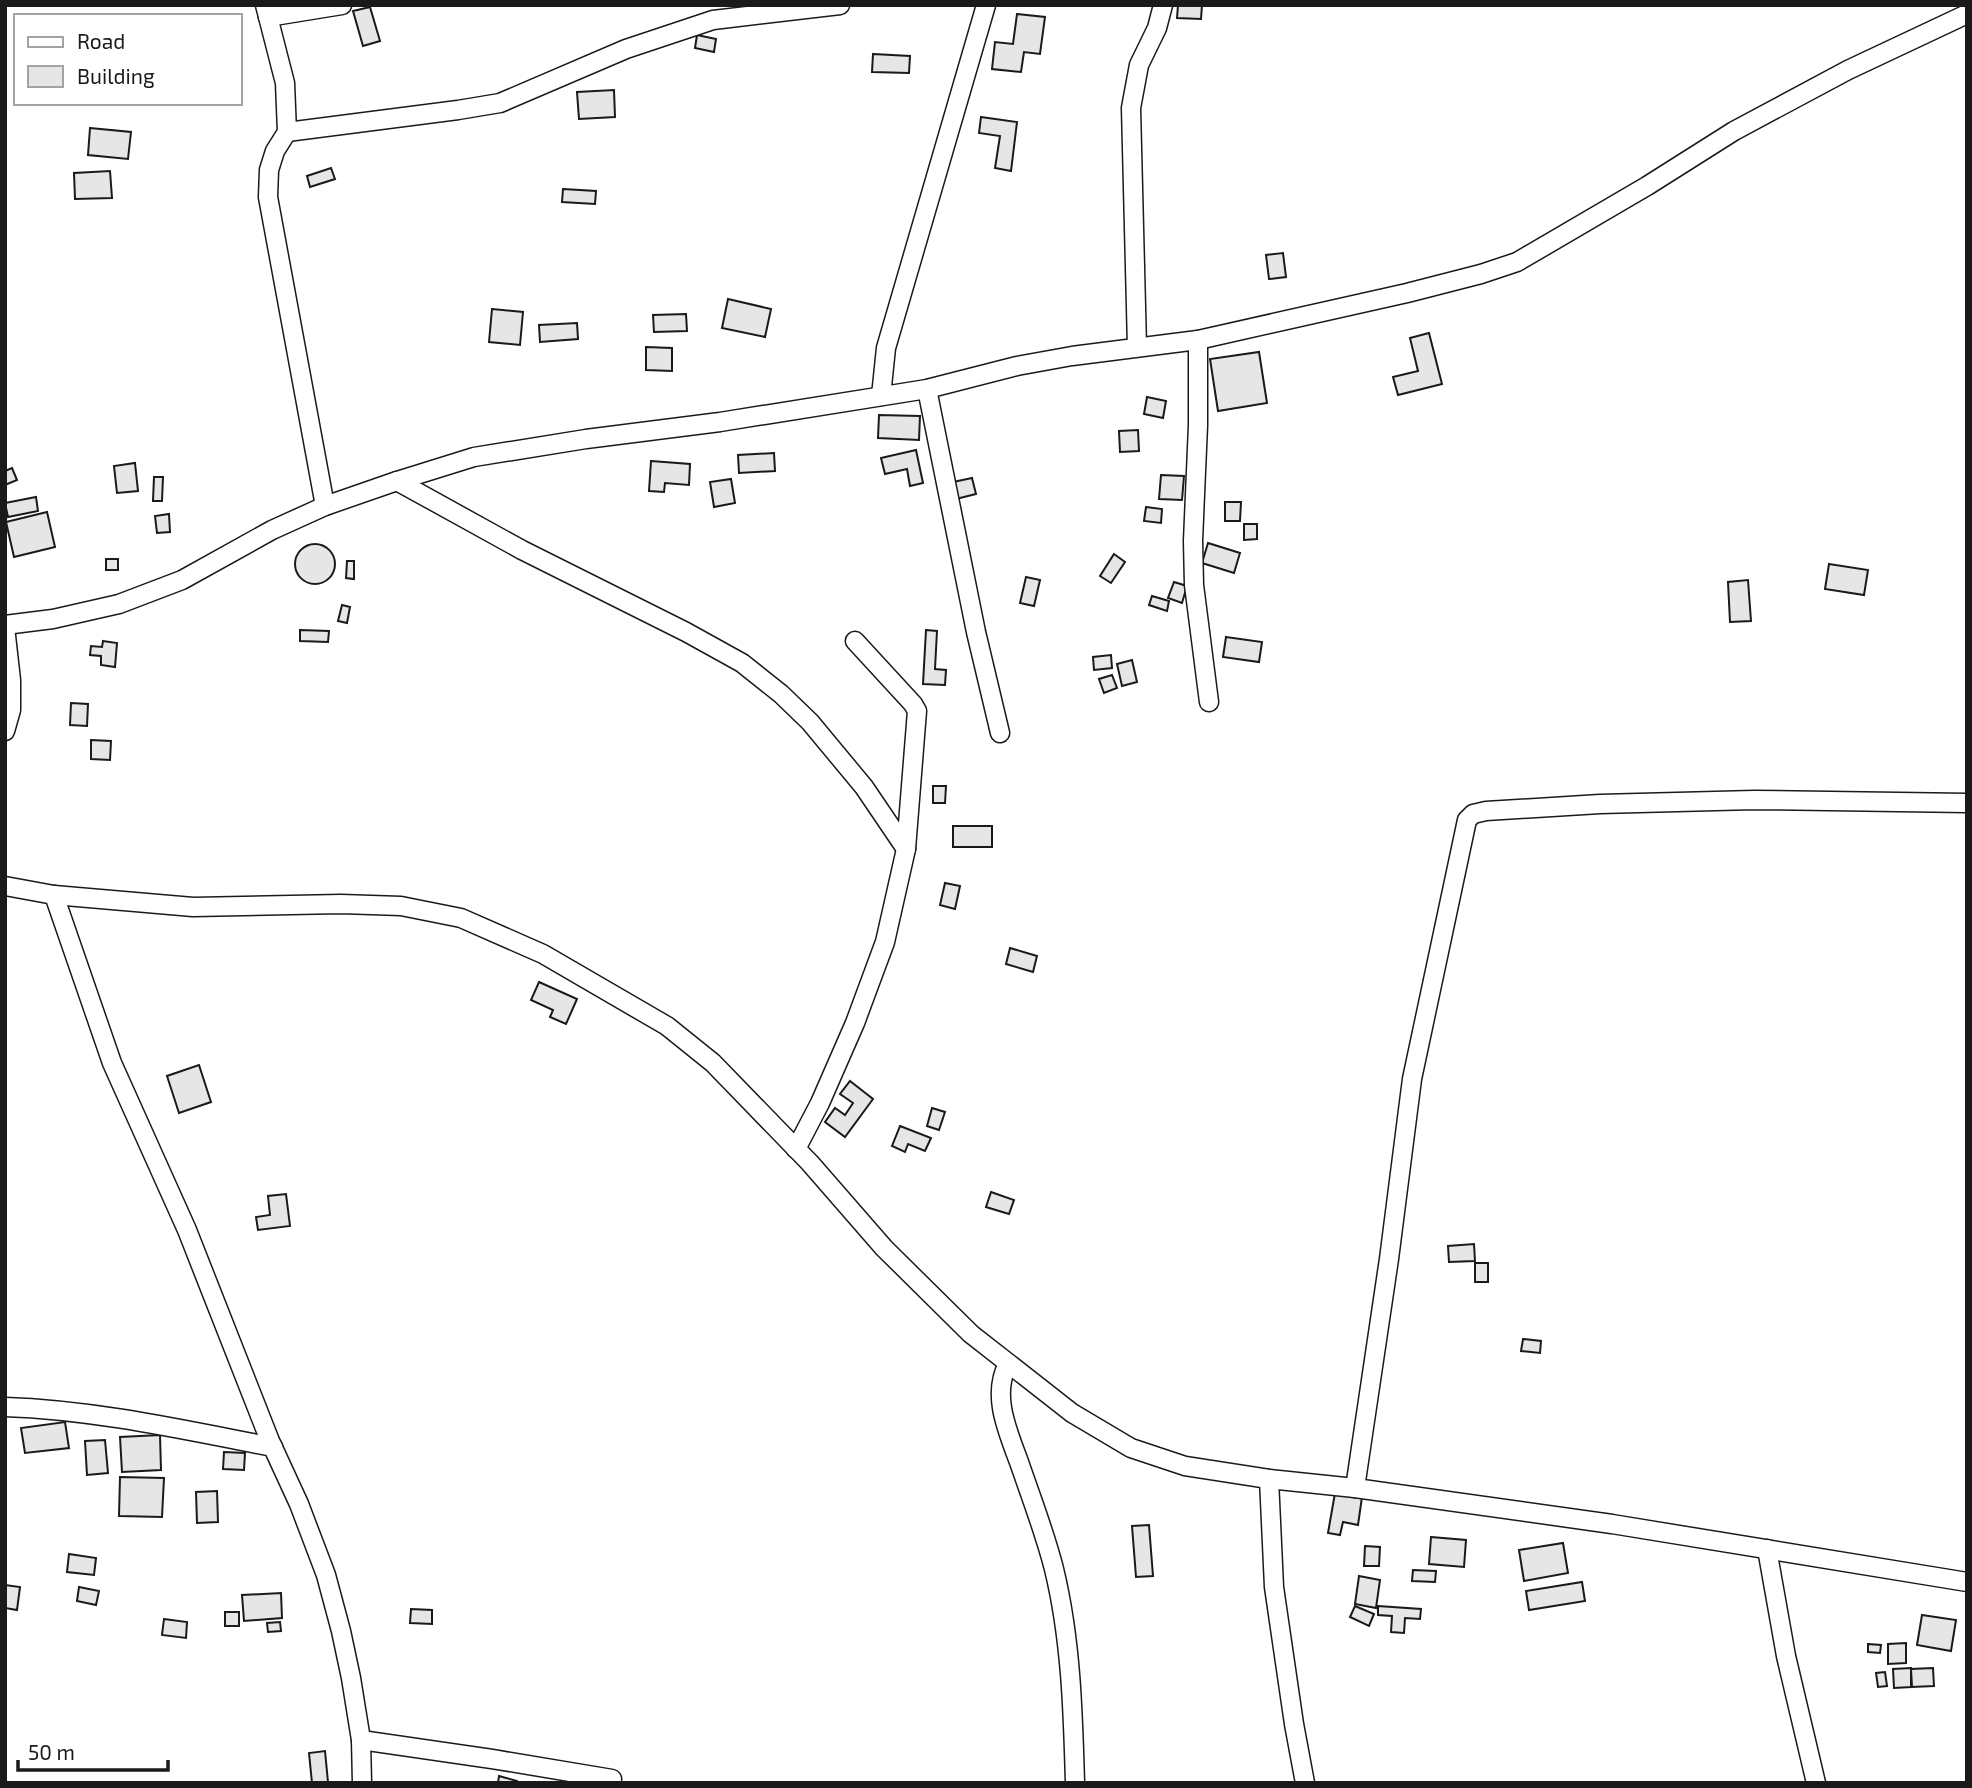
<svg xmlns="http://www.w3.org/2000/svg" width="1972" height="1788" font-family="'Exo 2',sans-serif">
	<rect width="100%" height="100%" fill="#fff"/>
	<g fill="#e6e6e6" stroke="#1a1a1a" stroke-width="2">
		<path d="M 1178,5 L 1202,5 L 1201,19 L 1177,18 Z"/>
		<path d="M 370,7 L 380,41 L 363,46 L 353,11 Z"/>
		<path d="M 1017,14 L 1045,17 L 1040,54 L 1024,52 L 1021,72 L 992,69 L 995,42 L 1013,44 Z"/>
		<path d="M 697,35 L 716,39 L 714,52 L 695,48 Z"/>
		<path d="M 873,54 L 910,56 L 909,73 L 872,72 Z"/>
		<path d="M 614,90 L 615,117 L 579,119 L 577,92 Z"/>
		<path d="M 981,117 L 1017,122 L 1011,171 L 995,168 L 1000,136 L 979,133 Z"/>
		<path d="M 90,128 L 131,132 L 128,159 L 88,155 Z"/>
		<path d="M 331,168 L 335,179 L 310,187 L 307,176 Z"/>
		<path d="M 110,171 L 112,198 L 75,199 L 74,173 Z"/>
		<path d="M 563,189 L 596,191 L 595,204 L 562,202 Z"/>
		<path d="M 1283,253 L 1286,277 L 1269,279 L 1266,255 Z"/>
		<path d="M 728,299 L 771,309 L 765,337 L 722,328 Z"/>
		<path d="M 492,309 L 523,312 L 520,345 L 489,342 Z"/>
		<path d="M 686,314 L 687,331 L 654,332 L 653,315 Z"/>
		<path d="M 577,323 L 578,339 L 540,342 L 539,325 Z"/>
		<path d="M 1429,333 L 1442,384 L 1398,395 L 1393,377 L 1418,371 L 1410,338 Z"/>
		<path d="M 646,347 L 672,348 L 672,371 L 646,370 Z"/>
		<path d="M 1259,352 L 1267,403 L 1218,411 L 1210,359 Z"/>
		<path d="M 1147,397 L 1166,401 L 1163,418 L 1144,414 Z"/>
		<path d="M 879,415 L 920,416 L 919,440 L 878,438 Z"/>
		<path d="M 1138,430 L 1139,451 L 1120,452 L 1119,431 Z"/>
		<path d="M 916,450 L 923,483 L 910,486 L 907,469 L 885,474 L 881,458 Z"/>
		<path d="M 774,453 L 775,471 L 739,473 L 738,455 Z"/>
		<path d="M 651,461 L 690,464 L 689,485 L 665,483 L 664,492 L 649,491 Z"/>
		<path d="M 135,463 L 138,491 L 117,493 L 114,466 Z"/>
		<path d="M 12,468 L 17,480 L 5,485 L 5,471 Z"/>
		<path d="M 1161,475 L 1184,476 L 1182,500 L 1159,499 Z"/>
		<path d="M 154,477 L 163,477 L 162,501 L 153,501 Z"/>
		<path d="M 972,478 L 976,494 L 956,499 L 953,482 Z"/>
		<path d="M 731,479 L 735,503 L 714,507 L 710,482 Z"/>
		<path d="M 36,497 L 38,511 L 8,517 L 5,503 Z"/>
		<path d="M 1225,502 L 1241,502 L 1240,521 L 1225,521 Z"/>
		<path d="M 1146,507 L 1162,509 L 1161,523 L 1144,521 Z"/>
		<path d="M 47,512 L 55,547 L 14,557 L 6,522 Z"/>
		<path d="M 169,514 L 170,532 L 157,533 L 155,516 Z"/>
		<path d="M 1244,524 L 1257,524 L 1257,539 L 1244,540 Z"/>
		<path d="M 1208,543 L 1240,553 L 1234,573 L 1202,563 Z"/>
		<circle cx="315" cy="564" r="20"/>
		<path d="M 1114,554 L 1125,562 L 1111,583 L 1100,576 Z"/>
		<rect x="106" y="559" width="12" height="11"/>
		<path d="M 347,561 L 354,561 L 354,579 L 346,578 Z"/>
		<path d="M 1829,564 L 1868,570 L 1864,595 L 1825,589 Z"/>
		<path d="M 1026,577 L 1040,580 L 1034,606 L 1020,603 Z"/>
		<path d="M 1748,580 L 1751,621 L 1730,622 L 1728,582 Z"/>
		<path d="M 1174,582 L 1187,586 L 1182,603 L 1168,598 Z"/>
		<path d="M 1152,596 L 1169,601 L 1167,611 L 1149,605 Z"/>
		<path d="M 342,605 L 350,607 L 347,623 L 338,621 Z"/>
		<path d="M 300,630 L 329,631 L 328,642 L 300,641 Z"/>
		<path d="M 926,630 L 937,631 L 935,669 L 946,670 L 945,685 L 923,684 Z"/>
		<path d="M 1226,637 L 1262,642 L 1259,662 L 1223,657 Z"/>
		<path d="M 103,641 L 117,643 L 115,667 L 101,665 L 101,656 L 90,655 L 91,646 L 102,647 Z"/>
		<path d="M 1111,655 L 1112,668 L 1094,670 L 1093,657 Z"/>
		<path d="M 1132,660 L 1137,682 L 1122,686 L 1117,664 Z"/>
		<path d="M 1112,675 L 1117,688 L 1104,693 L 1099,679 Z"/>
		<path d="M 71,703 L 88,704 L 87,726 L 70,725 Z"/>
		<path d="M 91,740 L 111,741 L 110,760 L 91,759 Z"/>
		<path d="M 933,786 L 946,786 L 945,803 L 933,803 Z"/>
		<rect x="953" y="826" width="39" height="21"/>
		<path d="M 945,883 L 960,886 L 955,909 L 940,905 Z"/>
		<path d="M 1010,948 L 1037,956 L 1033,972 L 1006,964 Z"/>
		<path d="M 539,982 L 577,999 L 566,1024 L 550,1017 L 553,1010 L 531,1000 Z"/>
		<path d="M 199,1065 L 211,1102 L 179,1113 L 167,1076 Z"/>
		<path d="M 850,1081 L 873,1099 L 845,1137 L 825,1122 L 835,1108 L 845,1115 L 853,1103 L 840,1094 Z"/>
		<path d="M 932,1108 L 945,1112 L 939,1130 L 927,1126 Z"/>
		<path d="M 900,1126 L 931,1138 L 925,1151 L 908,1144 L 905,1152 L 892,1146 Z"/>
		<path d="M 991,1192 L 1014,1200 L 1009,1214 L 986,1207 Z"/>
		<path d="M 286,1194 L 290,1226 L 258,1230 L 256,1217 L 270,1215 L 268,1196 Z"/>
		<path d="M 1474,1244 L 1475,1261 L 1449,1262 L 1448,1246 Z"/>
		<rect x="1475" y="1263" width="13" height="19"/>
		<path d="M 1523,1339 L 1541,1341 L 1540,1353 L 1521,1351 Z"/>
		<path d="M 65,1422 L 69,1448 L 25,1453 L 21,1428 Z"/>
		<path d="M 160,1435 L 161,1470 L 122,1472 L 120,1437 Z"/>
		<path d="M 105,1440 L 108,1473 L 87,1475 L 85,1441 Z"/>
		<path d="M 224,1452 L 245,1453 L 244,1470 L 223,1469 Z"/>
		<path d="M 120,1477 L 164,1478 L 162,1517 L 119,1516 Z"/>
		<path d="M 217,1491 L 218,1522 L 197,1523 L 196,1492 Z"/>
		<path d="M 1335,1493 L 1362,1497 L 1358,1525 L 1343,1522 L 1340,1535 L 1328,1533 Z"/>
		<path d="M 1149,1525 L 1153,1576 L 1136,1577 L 1132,1526 Z"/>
		<path d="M 1431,1537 L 1466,1540 L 1464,1567 L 1429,1564 Z"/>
		<path d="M 1563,1543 L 1568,1573 L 1524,1581 L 1519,1550 Z"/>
		<path d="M 1365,1546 L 1380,1547 L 1379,1566 L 1364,1566 Z"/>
		<path d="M 69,1554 L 96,1558 L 94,1575 L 67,1572 Z"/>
		<path d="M 1413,1570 L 1436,1571 L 1435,1582 L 1412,1581 Z"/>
		<path d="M 1359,1576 L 1380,1580 L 1376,1608 L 1355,1604 Z"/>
		<path d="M 1582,1582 L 1585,1601 L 1529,1610 L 1526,1591 Z"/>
		<path d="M 5,1585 L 20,1587 L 17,1610 L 5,1608 Z"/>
		<path d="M 79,1587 L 99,1591 L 96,1605 L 77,1601 Z"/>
		<path d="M 281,1593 L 282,1618 L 244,1621 L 242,1595 Z"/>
		<path d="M 1355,1606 L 1374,1614 L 1369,1626 L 1350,1617 Z"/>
		<path d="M 1378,1606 L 1421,1609 L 1420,1619 L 1405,1618 L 1404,1633 L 1391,1632 L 1392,1616 L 1378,1615 Z"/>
		<path d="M 411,1609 L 432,1610 L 432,1624 L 410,1623 Z"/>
		<rect x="225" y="1612" width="14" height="14"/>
		<path d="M 1922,1615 L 1956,1620 L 1951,1651 L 1917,1645 Z"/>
		<path d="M 164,1619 L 187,1622 L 186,1638 L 162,1635 Z"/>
		<path d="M 280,1622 L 281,1631 L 268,1632 L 267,1623 Z"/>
		<path d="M 1906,1643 L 1906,1663 L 1888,1664 L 1888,1644 Z"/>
		<path d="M 1868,1644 L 1881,1645 L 1880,1653 L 1868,1652 Z"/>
		<path d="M 1911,1668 L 1911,1687 L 1894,1688 L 1893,1669 Z"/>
		<path d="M 1933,1668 L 1934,1686 L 1912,1687 L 1911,1669 Z"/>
		<path d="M 1885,1672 L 1887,1686 L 1878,1687 L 1876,1673 Z"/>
		<path d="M 325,1751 L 328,1782 L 312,1783 L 309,1753 Z"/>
		<path d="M 499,1776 L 517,1781 L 517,1783 L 498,1783 Z"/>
	</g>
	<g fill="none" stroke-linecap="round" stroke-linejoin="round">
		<defs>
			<g id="street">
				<path d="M 265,5 L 285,83 L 287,132 L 275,151 L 269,170 L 268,197 L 325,506"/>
				<path d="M 268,17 L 342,5"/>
				<path d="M 287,132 L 458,110 L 500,103 L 626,49 L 713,20 L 840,5"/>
				<path d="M 1198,340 L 1198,425 L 1193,541 L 1194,585 L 1209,702"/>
				<path d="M 1137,347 L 1131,108 L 1139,65 L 1157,28 L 1163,5"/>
				<path d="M 927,389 L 976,632 L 1000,733"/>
				<path d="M 881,396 L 886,348 L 986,5"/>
				<path d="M 397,481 L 522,550 L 686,632 L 742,663 L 781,694 L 810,722 L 864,787 L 906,849"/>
				<path d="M 5,625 L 53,619 L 119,604 L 182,580 L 272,530 L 325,506 L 397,481 L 474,457 L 586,439 L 720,422 L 927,389 L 1017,366 L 1072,356 L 1198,340 L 1407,293 L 1481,274 L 1517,262 L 1647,186 L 1734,131 L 1848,70 L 1967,14"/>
				<path d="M 5,627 L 11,680 L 11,710 L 5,731"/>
				<path d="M 5,886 L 54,895 L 193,907 L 341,904 L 401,906 L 461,918 L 543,954 L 667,1026 L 713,1063 L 810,1163 L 884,1248 L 971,1334 L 1072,1413 L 1131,1448 L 1185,1466 L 1269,1479 L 1355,1488 L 1612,1524 L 1967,1582"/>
				<path d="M 54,895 L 112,1063 L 187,1230 L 270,1441 L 299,1504 L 326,1575 L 341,1631 L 351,1678 L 361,1740 L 362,1783"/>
				<path d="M 796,1149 L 820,1103 L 855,1023 L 885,942 L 906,849 L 917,711 L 913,704 L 855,641"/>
				<path d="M 1008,1364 C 991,1395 1008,1432 1019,1462 C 1031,1497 1045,1533 1054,1569 C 1071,1639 1073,1711 1075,1783"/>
				<path d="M 5,1407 C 96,1410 184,1430 273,1447"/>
				<path d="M 1269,1479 L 1274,1587 L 1294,1724 L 1305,1783"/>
				<path d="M 1355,1488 L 1389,1259 L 1412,1079 L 1467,820 L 1473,814 L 1486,811 L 1600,804 L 1754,800 L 1967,803"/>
				<path d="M 1767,1549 L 1786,1656 L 1816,1783"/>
				<path d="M 361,1740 L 492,1759 L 612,1779"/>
			</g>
		</defs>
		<use href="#street" stroke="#1a1a1a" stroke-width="21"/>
		<use href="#street" stroke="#fff" stroke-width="18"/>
	</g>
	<rect width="1972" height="1788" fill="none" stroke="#1a1a1a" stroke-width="14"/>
	<rect x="14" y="14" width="228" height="91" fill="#ffffff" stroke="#a3a3a3" stroke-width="2"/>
	<rect x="28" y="37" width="35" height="10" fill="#ffffff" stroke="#a3a3a3" stroke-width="2"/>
	<text x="77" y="49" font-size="21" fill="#1a1a1a">Road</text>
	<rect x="28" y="66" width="35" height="21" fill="#e6e6e6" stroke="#a3a3a3" stroke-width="2"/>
	<text x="77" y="84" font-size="21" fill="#1a1a1a">Building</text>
	<path d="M18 1760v10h150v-10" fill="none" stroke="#1a1a1a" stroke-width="3.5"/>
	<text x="28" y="1760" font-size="21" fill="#1a1a1a" stroke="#ffffff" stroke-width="5" paint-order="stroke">50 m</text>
</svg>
